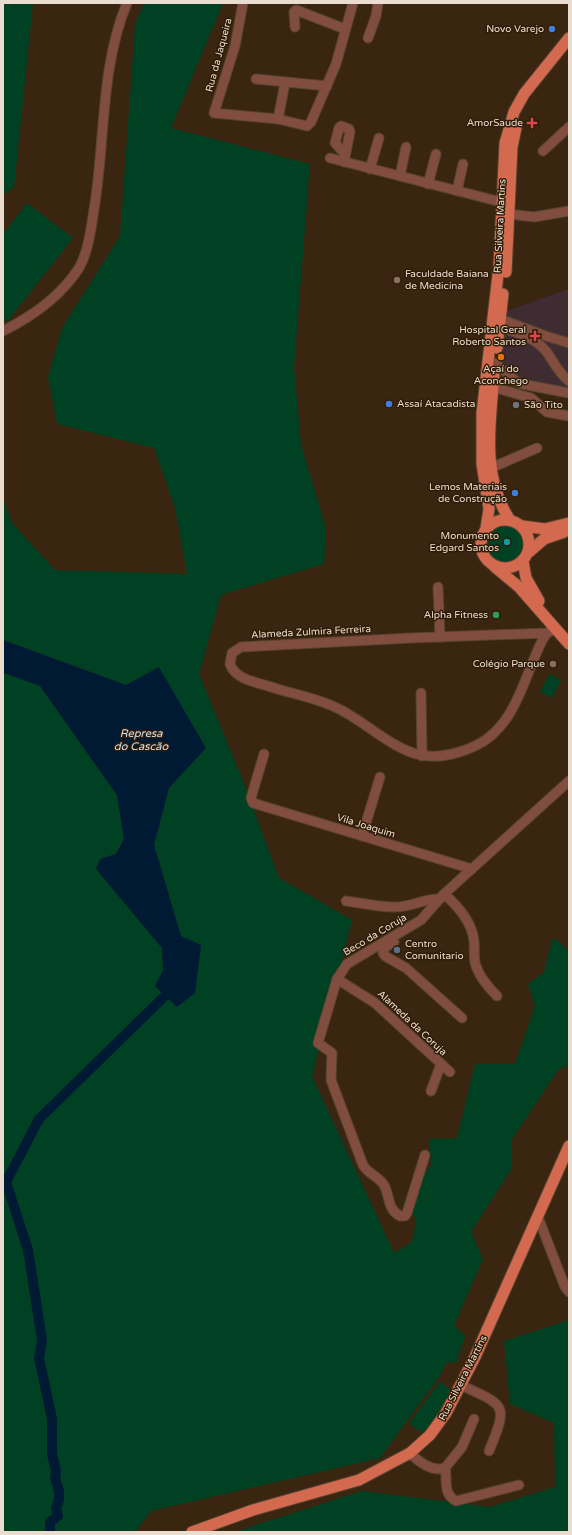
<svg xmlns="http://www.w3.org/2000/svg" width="572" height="1535" font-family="'Varela Round',sans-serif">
	<rect width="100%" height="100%" fill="#3a2610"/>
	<path fill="#3f2c32" d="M 569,289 L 569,389 L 519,380 L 499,361 L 504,312 Z"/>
	<g fill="#014123">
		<path d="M 3,3 L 33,3 L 14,187 L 3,195 Z"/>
		<path d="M 144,3 L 223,3 L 171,128 L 310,164 L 294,367 L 301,445 L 326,529 L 324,564 L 221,595 L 199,674 L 241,776 L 279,878 L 352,920 L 312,1076 L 394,1253 L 412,1242 L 416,1220 L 404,1201 L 431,1165 L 429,1139 L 457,1138 L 475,1064 L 515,1064 L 535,1006 L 528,984 L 544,972 L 553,937 L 569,951 L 569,1066 L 559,1069 L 512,1139 L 512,1168 L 471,1232 L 483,1259 L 454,1325 L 465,1336 L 456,1363 L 447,1362 L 439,1377 L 380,1458 L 151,1511 L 135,1532 L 3,1532 L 3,670 L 4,673 L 39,685 L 117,795 L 124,839 L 115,854 L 100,859 L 96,869 L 162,948 L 163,970 L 181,936 L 154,845 L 169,788 L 206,747 L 126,685 L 3,640 L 3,498 L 12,523 L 55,570 L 187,574 L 175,508 L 154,448 L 57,424 L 48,377 L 62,328 L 120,236 L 135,25 Z"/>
		<path d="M 27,203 L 73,238 L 7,322 L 3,319 L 3,234 Z"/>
		<circle cx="506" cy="544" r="20"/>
		<path d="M 549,674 L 561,680 L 552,698 L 540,692 Z"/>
		<path d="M 569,1320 L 569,1532 L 234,1532 L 362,1491 L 490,1507 L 555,1487 L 554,1423 L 510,1404 L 504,1341 Z"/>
		<path d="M 439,1382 L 450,1389 L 445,1403 L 423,1433 L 409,1424 Z"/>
	</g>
	<path fill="#001a34" d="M 3,640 L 126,685 L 159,667 L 206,748 L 169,788 L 154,845 L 181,936 L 201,945 L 195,993 L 177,1007 L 155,986 L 163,970 L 162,948 L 96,869 L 100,859 L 116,854 L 124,839 L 117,795 L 40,686 L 4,673 Z"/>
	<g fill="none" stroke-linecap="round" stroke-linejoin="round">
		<path stroke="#001a34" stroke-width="10" d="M 50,1532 L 50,1522 L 58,1516 L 56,1508 L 59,1500 L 59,1491 L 55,1478 L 56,1471 L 52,1454 L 52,1419 L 39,1358 L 42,1340 L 28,1250 L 6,1182 L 39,1119 L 174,987"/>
		<defs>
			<g id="minor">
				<path d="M 243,3 L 235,46 L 214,113 L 278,119 L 307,126 L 311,122 L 336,64 L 353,3"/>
				<path d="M 295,27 L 294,12 L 296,10 L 345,29"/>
				<path d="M 368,38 L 376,16 L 378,3"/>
				<path d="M 256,79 L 327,86"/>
				<path d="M 278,119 L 285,83"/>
				<path d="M 543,151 L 569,127"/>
				<path d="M 330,158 L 501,202"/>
				<path d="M 344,162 L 350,132 L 349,129 L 341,126 L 339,128 L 335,143 L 345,154"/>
				<path d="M 370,169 L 379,138"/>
				<path d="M 400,176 L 406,147"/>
				<path d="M 428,184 L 436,154"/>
				<path d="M 457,191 L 463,164"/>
				<path d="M 509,214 L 534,217 L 569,211"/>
				<path d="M 495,319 L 500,319 L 546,336 L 569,343"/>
				<path d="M 500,327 C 517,333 534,337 546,351 C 554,362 558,373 569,381"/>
				<path d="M 3,331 C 33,316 61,296 79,268 C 89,251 92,222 95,203 C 105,138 101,65 127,3"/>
				<path d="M 495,363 L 516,381 L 522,384 L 569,393"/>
				<path d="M 493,387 L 531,398 L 547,412 L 569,416"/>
				<path d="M 491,468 L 537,448"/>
				<path d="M 438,587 L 440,637"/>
				<path d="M 547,633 L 411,638 L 241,647 L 232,653 L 230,664 C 235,679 255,682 268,686 C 291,694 315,697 337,708 C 363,720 393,750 421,755 C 439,759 461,753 477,745 C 517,725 524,675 543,639 L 547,633 L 555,629"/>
				<path d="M 421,693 L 422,756"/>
				<path d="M 264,754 L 251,798 L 253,803 L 472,869"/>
				<path d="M 362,836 L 380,777"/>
				<path d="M 444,894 C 458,906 472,922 474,941 C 475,949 473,958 476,966 C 480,978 489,988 497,996"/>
				<path d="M 346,901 C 362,903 378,907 393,907 C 410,908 424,898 440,899"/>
				<path d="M 394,942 L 385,947 L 383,953 L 385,956 L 406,968 L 462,1018"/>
				<path d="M 337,979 L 375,1003 L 450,1072"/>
				<path d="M 431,1091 L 441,1064"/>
				<path d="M 425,1155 L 407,1213 L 405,1216 L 400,1216 C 387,1209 390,1196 384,1185 C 378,1176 368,1174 363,1165 L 331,1080 L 332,1053 L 318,1043 L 337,979 L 347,964 L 421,920 L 444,894 L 569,781"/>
				<path d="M 538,1217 L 565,1287 L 569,1292"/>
				<path d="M 461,1385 C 505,1406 509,1403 489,1451"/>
				<path d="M 410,1453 C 419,1462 432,1472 445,1468 L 462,1447 L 474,1419"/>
				<path d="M 445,1468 C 448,1480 442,1493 456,1501 L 519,1485"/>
			</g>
			<g id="major">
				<path d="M 506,272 L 512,147 L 516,128"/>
				<path d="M 497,348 L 503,294"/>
				<path d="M 494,375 C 490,424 481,477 510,520"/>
				<circle cx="505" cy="544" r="24"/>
				<path d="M 522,526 L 545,529 L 569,523"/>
				<path d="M 486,528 L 489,509 L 482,464 L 482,413 L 499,266 L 505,143 L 514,112 L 524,94 L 569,38"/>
				<path d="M 529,552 L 544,539 L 564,532"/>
				<path d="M 523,561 L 526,578 L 539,601"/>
				<path d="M 495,567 L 519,587 L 569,644"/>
				<path d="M 192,1532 L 253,1510 L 359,1480 L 410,1453 L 430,1435 L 446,1413 L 475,1357 L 569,1146"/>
			</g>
		</defs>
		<use href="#minor" stroke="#56432f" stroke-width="11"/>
		<use href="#major" stroke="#56432f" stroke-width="13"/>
		<use href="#minor" stroke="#804d3f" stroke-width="9"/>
		<use href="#major" stroke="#d36a4f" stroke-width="11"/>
	</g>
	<g fill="#3f7fe0" stroke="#301c06" stroke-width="1.5">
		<circle cx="552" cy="29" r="4"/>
		<circle cx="389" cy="404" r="4"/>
		<circle cx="515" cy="493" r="4"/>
	</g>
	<g fill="#e0444e" stroke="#301c06" stroke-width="1.5">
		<path d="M530 117h4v4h4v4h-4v4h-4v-4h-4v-4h4z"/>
		<path d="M533 330h4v4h4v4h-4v4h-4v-4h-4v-4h4z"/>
	</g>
	<g fill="#8d6e63" stroke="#301c06" stroke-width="1.5">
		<circle cx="397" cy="280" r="4"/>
		<circle cx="553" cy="664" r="4"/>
	</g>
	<circle fill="#e8710a" stroke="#301c06" stroke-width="1.5" cx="501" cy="357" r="4"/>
	<circle fill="#6b7280" stroke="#301c06" stroke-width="1.5" cx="516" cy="405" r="4"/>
	<circle fill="#0f9aa8" stroke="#301c06" stroke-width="1.5" cx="507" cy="542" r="4"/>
	<circle fill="#2e9e5b" stroke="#301c06" stroke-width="1.5" cx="496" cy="615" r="4"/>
	<circle fill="#5c6f8a" stroke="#301c06" stroke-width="1.5" cx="397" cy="950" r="4"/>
	<g text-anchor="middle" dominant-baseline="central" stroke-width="3" stroke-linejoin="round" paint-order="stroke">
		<g font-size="10" fill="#eaddcf" stroke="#301c06" text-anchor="end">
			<text x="544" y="29">Novo Varejo</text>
			<text x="523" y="123">AmorSaude</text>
			<text x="405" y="274" text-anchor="start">Faculdade Baiana<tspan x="405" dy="12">de Medicina</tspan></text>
			<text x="526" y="330">Hospital Geral<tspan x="526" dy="12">Roberto Santos</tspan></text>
			<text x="501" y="369" text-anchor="middle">Açaí do<tspan x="501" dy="12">Aconchego</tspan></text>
			<text x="397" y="404" text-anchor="start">Assaí Atacadista</text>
			<text x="524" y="405" text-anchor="start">São Tito</text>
			<text x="507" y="487">Lemos Materiais<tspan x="507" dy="12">de Construção</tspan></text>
			<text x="499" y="536">Monumento<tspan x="499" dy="12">Edgard Santos</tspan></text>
			<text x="488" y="615">Alpha Fitness</text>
			<text x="545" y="664">Colégio Parque</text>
			<text x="405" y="944" text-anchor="start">Centro<tspan x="405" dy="12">Comunitario</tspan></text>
		</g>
		<g font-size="10" fill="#eaddcf" stroke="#301c06">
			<text transform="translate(219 55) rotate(-75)">Rua da Jaqueira</text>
			<text transform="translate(500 226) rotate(-87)">Rua Silveira Martins</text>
			<text transform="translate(311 632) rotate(-3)">Alameda Zulmira Ferreira</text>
			<text transform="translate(366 826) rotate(17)">Vila Joaquim</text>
			<text transform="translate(375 935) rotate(-31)">Beco da Coruja</text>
			<text transform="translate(412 1023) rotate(43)">Alameda da Coruja</text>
			<text transform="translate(463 1378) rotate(-63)">Rua Silveira Martins</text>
		</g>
		<g font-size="11" font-style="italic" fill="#d2e1f1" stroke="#301c06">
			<text x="141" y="733">Represa<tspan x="141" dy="13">do Cascão</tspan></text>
		</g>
	</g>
	<rect width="572" height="1535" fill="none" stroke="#eaddcf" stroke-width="8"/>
</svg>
